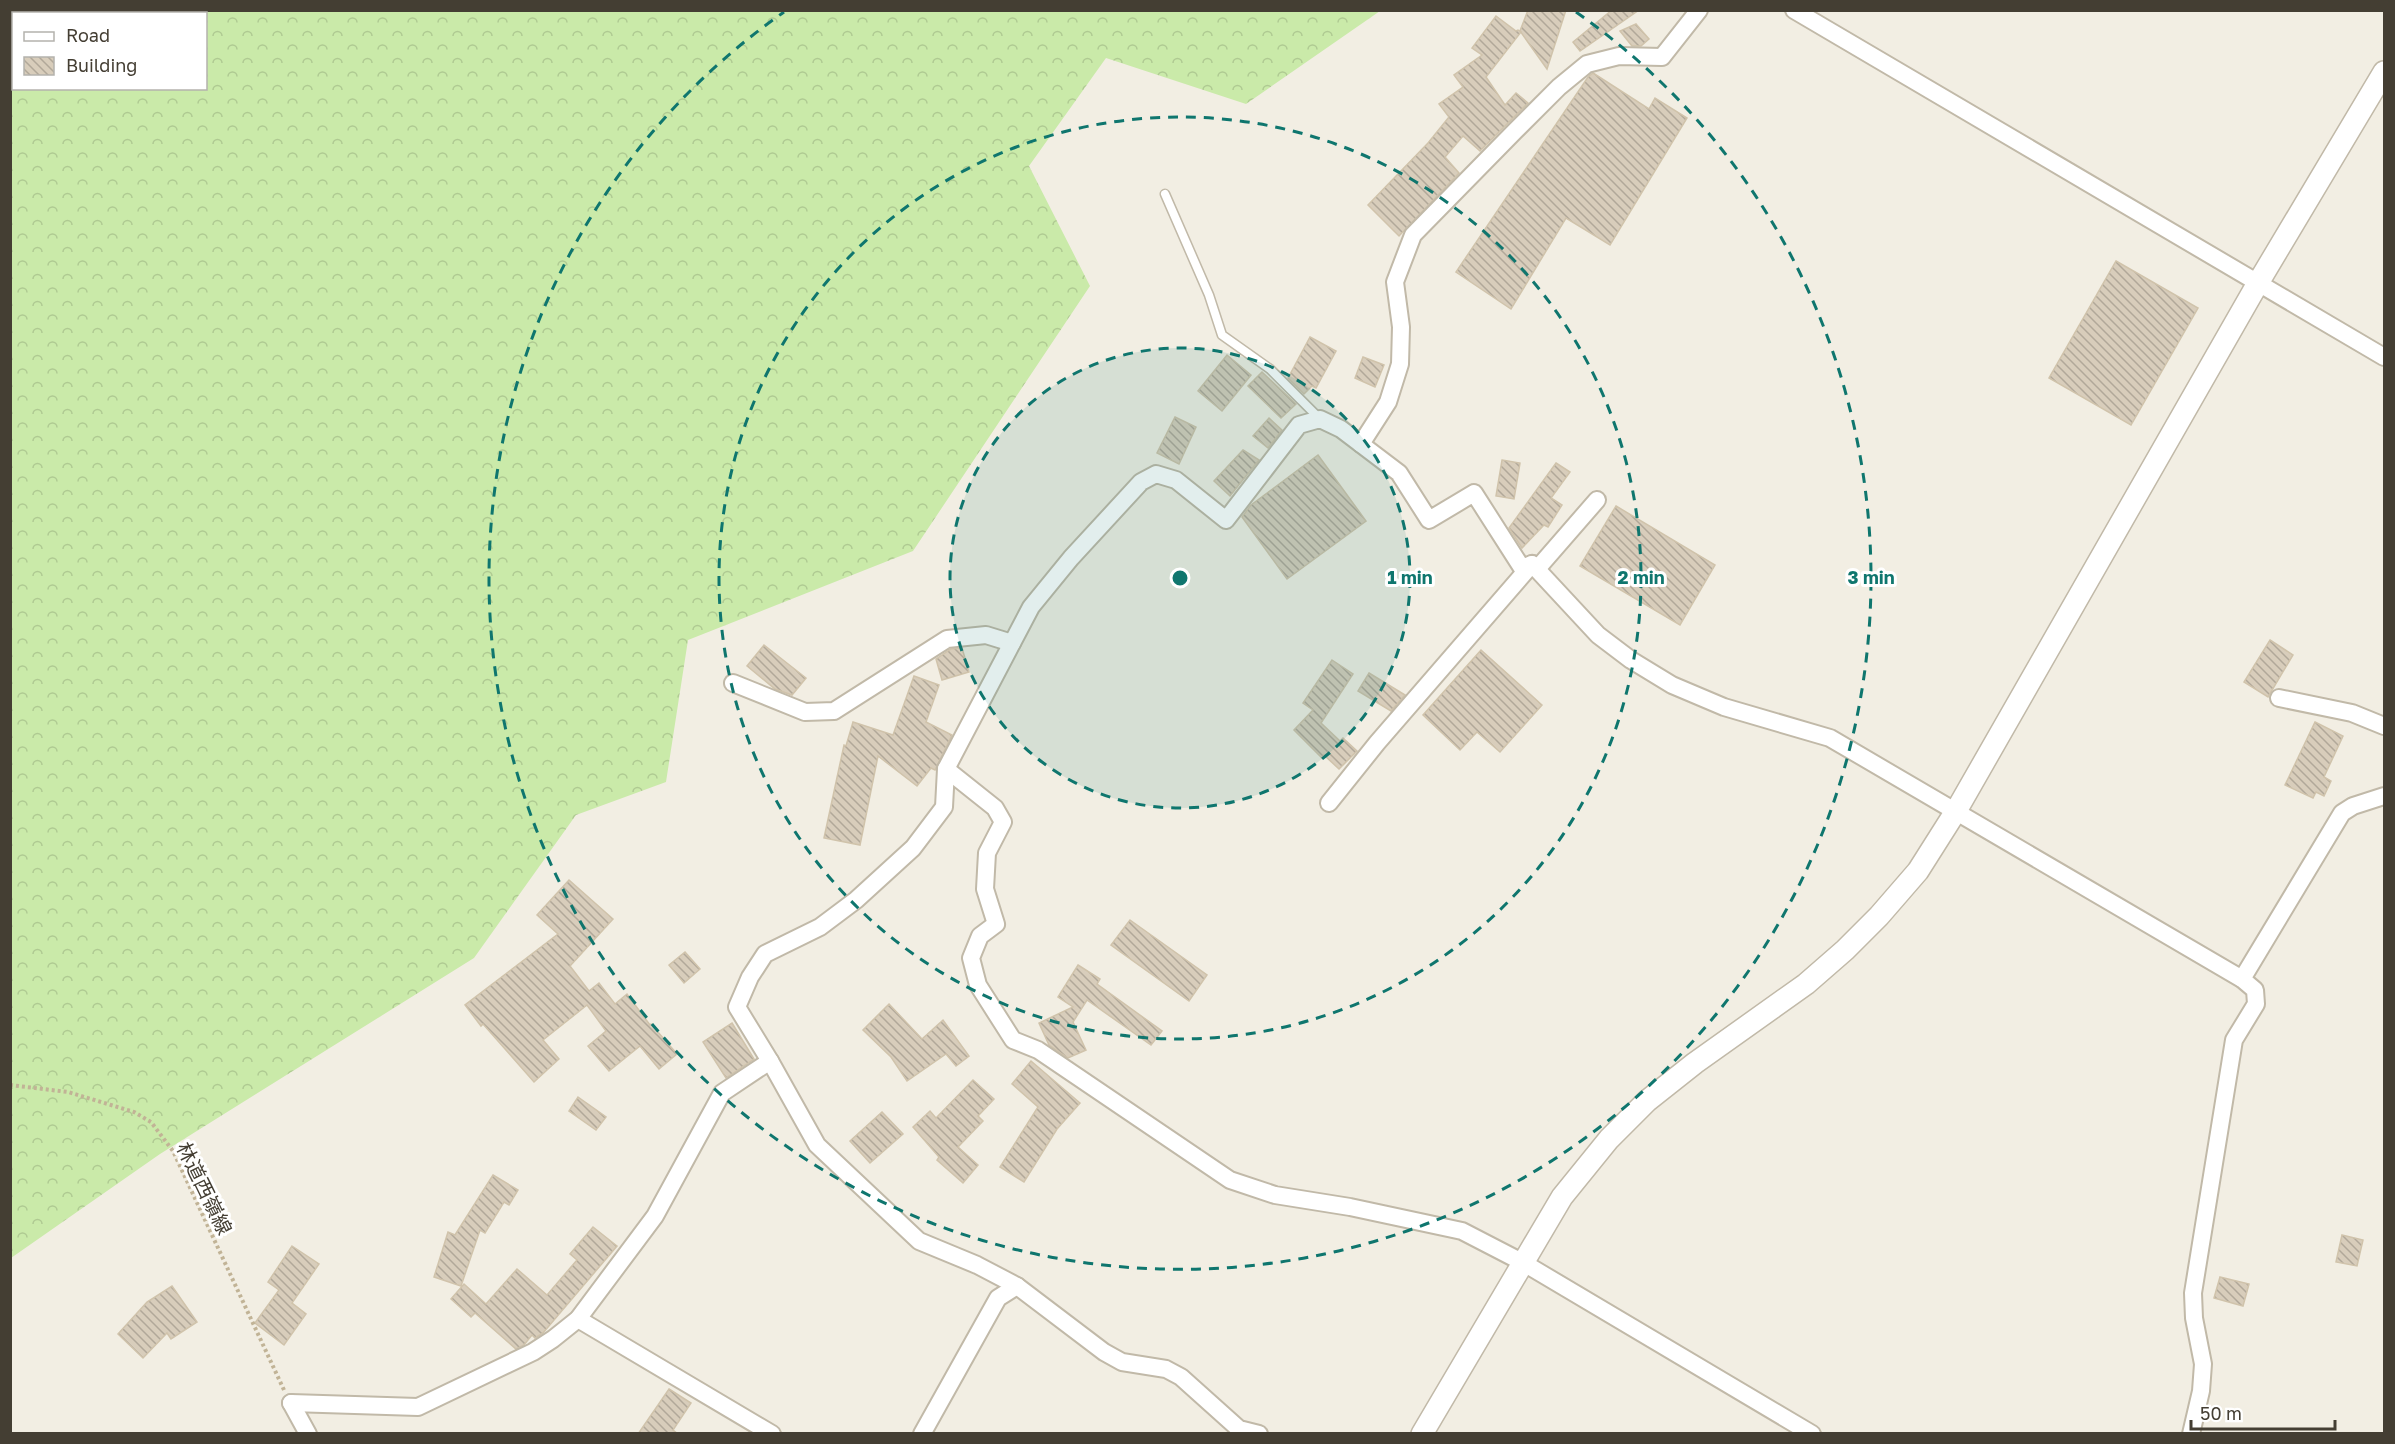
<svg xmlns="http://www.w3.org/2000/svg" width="2395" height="1444" font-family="'Golos Text','Noto Sans JP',sans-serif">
	<defs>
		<pattern id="forest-crowns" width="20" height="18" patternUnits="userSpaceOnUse" patternTransform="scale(1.5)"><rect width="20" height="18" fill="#caeaa9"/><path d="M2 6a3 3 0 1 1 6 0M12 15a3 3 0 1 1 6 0" fill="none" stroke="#afca92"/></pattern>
		<pattern id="building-back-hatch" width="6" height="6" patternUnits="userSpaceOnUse" patternTransform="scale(1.5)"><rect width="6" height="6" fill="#d8cdbb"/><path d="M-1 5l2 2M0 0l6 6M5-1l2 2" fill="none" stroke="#b1a899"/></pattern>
	</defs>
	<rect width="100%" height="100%" fill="#f2eee3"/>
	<path fill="url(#forest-crowns)" fill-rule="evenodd" d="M 11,10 L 1380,10 L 1380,11 L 1246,104 L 1106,58 L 1029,166 L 1090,286 L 913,551 L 688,640 L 666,782 L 576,815 L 474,958 L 160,1154 L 11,1258 ZM 14,14 L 206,14 L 206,88 L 14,88 Z"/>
	<g fill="url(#building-back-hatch)" stroke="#d0c3ab" stroke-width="1.5">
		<path d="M 1528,10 L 1566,10 L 1547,69 L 1520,31 Z"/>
		<path d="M 1612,10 L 1639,10 L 1580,51 L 1573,42 Z"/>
		<path d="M 1496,16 L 1516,31 L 1518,30 L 1521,32 L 1486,77 L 1505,105 L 1516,93 L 1528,103 L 1480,151 L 1463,136 L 1445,157 L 1459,173 L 1399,236 L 1368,205 L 1428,143 L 1449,117 L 1439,104 L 1463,87 L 1454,75 L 1482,55 L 1472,48 Z"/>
		<path d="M 1636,24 L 1649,39 L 1641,46 L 1632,46 L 1620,31 Z"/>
		<path d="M 1593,73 L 1649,109 L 1655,98 L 1687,118 L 1610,245 L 1566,218 L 1511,309 L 1456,272 L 1588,77 Z"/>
		<path d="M 2116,261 L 2198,308 L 2131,425 L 2049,378 Z"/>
		<path d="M 1310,337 L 1336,351 L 1316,388 L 1312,386 L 1304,394 L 1288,378 Z"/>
		<path d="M 1227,355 L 1251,375 L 1222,411 L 1198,391 Z"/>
		<path d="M 1363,357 L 1384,365 L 1375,387 L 1355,378 Z"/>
		<path d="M 1262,372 L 1296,404 L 1281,418 L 1248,386 Z"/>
		<path d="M 1175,417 L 1196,427 L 1179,464 L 1157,453 Z"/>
		<path d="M 1269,418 L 1282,430 L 1268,448 L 1253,436 Z"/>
		<path d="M 1243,450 L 1259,460 L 1230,496 L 1214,481 Z"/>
		<path d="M 1318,455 L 1366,521 L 1287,579 L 1242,517 L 1251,505 Z"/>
		<path d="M 1502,460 L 1520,463 L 1514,499 L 1496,496 Z"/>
		<path d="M 1556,463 L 1570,472 L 1551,498 L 1562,505 L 1548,527 L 1544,525 L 1522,548 L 1509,528 Z"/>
		<path d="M 1616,506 L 1715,565 L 1680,625 L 1580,566 Z"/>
		<path d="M 2270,640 L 2293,655 L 2268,697 L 2244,682 Z"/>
		<path d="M 764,645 L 806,678 L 792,695 L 775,689 L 747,666 Z"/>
		<path d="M 962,648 L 969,672 L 942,680 L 936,659 L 951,649 Z"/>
		<path d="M 1481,650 L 1542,705 L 1500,752 L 1477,732 L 1460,750 L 1423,715 Z"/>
		<path d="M 1332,660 L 1353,674 L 1321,723 L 1340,741 L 1343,738 L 1357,751 L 1339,769 L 1324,755 L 1322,758 L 1294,730 L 1313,710 L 1303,703 Z"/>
		<path d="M 1369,673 L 1405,695 L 1391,711 L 1358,691 Z"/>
		<path d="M 914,676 L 939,685 L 926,722 L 952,735 L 935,770 L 931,768 L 917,786 L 878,756 L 860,845 L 824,838 L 844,745 L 846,746 L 853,722 L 893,735 Z"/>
		<path d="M 2315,722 L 2343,736 L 2324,777 L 2331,781 L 2324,796 L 2316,792 L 2313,798 L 2285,785 Z"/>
		<path d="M 569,880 L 613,919 L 570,966 L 589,991 L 599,983 L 615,1004 L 627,994 L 650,1025 L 651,1024 L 677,1054 L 659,1069 L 640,1046 L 609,1071 L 588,1046 L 606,1031 L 587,1005 L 543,1040 L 559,1059 L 534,1082 L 483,1024 L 481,1026 L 465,1005 L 558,934 L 537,915 Z"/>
		<path d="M 1130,920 L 1207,975 L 1189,1001 L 1111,945 Z"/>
		<path d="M 685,952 L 700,969 L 684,983 L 669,965 Z"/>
		<path d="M 1078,965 L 1100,979 L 1097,984 L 1162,1031 L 1151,1045 L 1087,1000 L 1073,1022 L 1086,1050 L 1068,1058 L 1049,1045 L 1039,1023 L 1073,1007 L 1058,997 Z"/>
		<path d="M 889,1004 L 922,1039 L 943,1020 L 969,1056 L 956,1066 L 946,1054 L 907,1081 L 891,1057 L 863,1030 Z"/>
		<path d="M 732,1023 L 754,1059 L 726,1078 L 703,1042 Z"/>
		<path d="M 1031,1061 L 1080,1103 L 1057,1129 L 1024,1182 L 1000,1167 L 1038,1107 L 1012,1084 Z"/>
		<path d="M 973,1080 L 994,1099 L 978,1116 L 983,1121 L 958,1147 L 978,1165 L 963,1183 L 937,1160 L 939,1157 L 913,1127 L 930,1111 L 936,1118 Z"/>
		<path d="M 578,1097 L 606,1117 L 596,1130 L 569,1111 Z"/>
		<path d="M 882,1112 L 903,1134 L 870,1163 L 850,1141 Z"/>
		<path d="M 493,1175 L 518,1190 L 509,1205 L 504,1202 L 485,1233 L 480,1230 L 461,1286 L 434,1277 L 448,1232 L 455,1235 Z"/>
		<path d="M 593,1227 L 617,1246 L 543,1333 L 535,1338 L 532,1335 L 524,1345 L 516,1349 L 475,1313 L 471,1317 L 451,1299 L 464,1284 L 486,1304 L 517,1269 L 547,1295 L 577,1260 L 570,1254 Z"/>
		<path d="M 2342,1235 L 2363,1240 L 2357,1266 L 2336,1262 Z"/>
		<path d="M 292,1246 L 319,1264 L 292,1303 L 306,1314 L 284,1345 L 255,1323 L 279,1290 L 268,1282 Z"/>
		<path d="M 2220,1277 L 2249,1284 L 2243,1306 L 2214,1298 Z"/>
		<path d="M 172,1286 L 197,1322 L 171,1339 L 167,1333 L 143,1358 L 118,1334 L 147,1302 Z"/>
		<path d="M 669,1389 L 691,1403 L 673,1430 L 678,1434 L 638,1434 Z"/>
	</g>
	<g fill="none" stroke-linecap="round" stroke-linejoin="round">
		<defs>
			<path id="service" d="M 1165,194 L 1209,295 L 1222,335 L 1270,369 L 1320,419"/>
			<g id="minor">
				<path d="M 1794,10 L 2384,357"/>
				<path d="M 1361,444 L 1388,402 L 1400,364 L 1401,327 L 1395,282 L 1413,235 L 1515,131 L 1559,87 L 1587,64 L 1619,56 L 1662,57 L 1699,10"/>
				<path d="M 1537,569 L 1597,500"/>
				<path d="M 733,683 L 805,712 L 834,711 L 947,639 L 986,635 L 1012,643"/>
				<path d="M 2279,698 L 2352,713 L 2384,726"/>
				<path d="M 946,769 L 995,808 L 1003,822 L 987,853 L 985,889 L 996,924 L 980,936 L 971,958 L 978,985 L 1013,1040 L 1038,1050 L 1230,1180 L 1275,1195 L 1350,1207 L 1462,1231 L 1522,1262 L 1812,1434"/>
				<path d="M 1329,803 L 1377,743 L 1532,564"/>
				<path d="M 2242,979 L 2342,813 L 2353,806 L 2384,796"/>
				<path d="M 578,1319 L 772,1434"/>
				<path d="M 291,1403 L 418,1407 L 533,1352 L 553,1339 L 578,1319 L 655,1216 L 722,1093 L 770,1061"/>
				<path d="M 291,1403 L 308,1434"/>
				<path d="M 922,1434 L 998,1298 L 1017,1286"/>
				<path d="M 1259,1434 L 1239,1429 L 1181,1377 L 1166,1369 L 1122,1362 L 1104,1352 L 1017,1286 L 977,1265 L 919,1241 L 817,1145 L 770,1061 L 737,1007 L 750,977 L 765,954 L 820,927 L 856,900 L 913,848 L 944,807 L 946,769 L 1031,607 L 1071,558 L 1141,482 L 1156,474 L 1176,480 L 1226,520 L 1299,425 L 1320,419 L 1341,429 L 1399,473 L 1429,520 L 1474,493 L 1522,568 L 1532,564 L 1598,635 L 1631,660 L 1672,685 L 1724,707 L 1830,738 L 2242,979 L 2255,990 L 2256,1004 L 2234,1040 L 2193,1293 L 2194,1318 L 2203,1364 L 2201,1391 L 2191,1434"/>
			</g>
			<path id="tertiary" d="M 1422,1434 L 1562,1197 L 1609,1139 L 1647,1101 L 1695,1063 L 1806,984 L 1845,950 L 1879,916 L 1918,871 L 1956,811 L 2258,283 L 2384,72"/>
		</defs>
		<use href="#service" stroke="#c1b9a8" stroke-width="11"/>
		<use href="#minor" stroke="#c1b9a8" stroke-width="20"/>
		<use href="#tertiary" stroke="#c1b9a8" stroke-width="24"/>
		<path stroke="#c1b396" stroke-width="4" stroke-dasharray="3 3" stroke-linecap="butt" d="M 10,1085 L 68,1092 L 134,1112 L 151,1122 L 173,1151 L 284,1390"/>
		<use href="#service" stroke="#fff" stroke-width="8"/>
		<use href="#minor" stroke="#fff" stroke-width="16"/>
		<use href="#tertiary" stroke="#fff" stroke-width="21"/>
	</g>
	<circle cx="1180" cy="578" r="230" fill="#0f766e" fill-opacity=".12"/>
	<g fill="none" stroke="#0f766e" stroke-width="3" stroke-dasharray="10 8">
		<circle cx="1180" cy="578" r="230"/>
		<circle cx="1180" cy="578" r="461"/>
		<path d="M1576 12A691 691 0 1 1 784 12"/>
	</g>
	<g text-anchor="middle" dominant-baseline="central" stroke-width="6" stroke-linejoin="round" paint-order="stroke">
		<g font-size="20" fill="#443e33" stroke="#fff">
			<text transform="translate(205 1188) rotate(64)">林道西嶺線</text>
		</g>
	</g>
	<circle cx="1180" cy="578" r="9" fill="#0f766e" stroke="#fff" stroke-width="3"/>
	<g font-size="18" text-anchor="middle" font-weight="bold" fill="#0f766e" stroke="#fff" stroke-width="6" stroke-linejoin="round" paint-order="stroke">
		<text x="1410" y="584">1 min</text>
		<text x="1641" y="584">2 min</text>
		<text x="1871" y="584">3 min</text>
	</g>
	<rect width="2395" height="1444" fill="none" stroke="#443e33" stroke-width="24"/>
	<rect x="12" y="12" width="195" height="78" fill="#ffffff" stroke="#b4b2ad" stroke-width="1.5"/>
	<rect x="24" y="32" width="30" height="9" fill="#ffffff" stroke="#b4b2ad" stroke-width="1.5"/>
	<text x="66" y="42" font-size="18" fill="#443e33">Road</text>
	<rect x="24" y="57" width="30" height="18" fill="url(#building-back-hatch)" stroke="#b4b2ad" stroke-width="1.5"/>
	<text x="66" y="72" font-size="18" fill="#443e33">Building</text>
	<path d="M2191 1420v9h144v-9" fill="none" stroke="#443e33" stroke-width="3"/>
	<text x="2200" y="1420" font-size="18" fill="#443e33" stroke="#ffffff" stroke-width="4.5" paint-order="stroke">50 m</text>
</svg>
